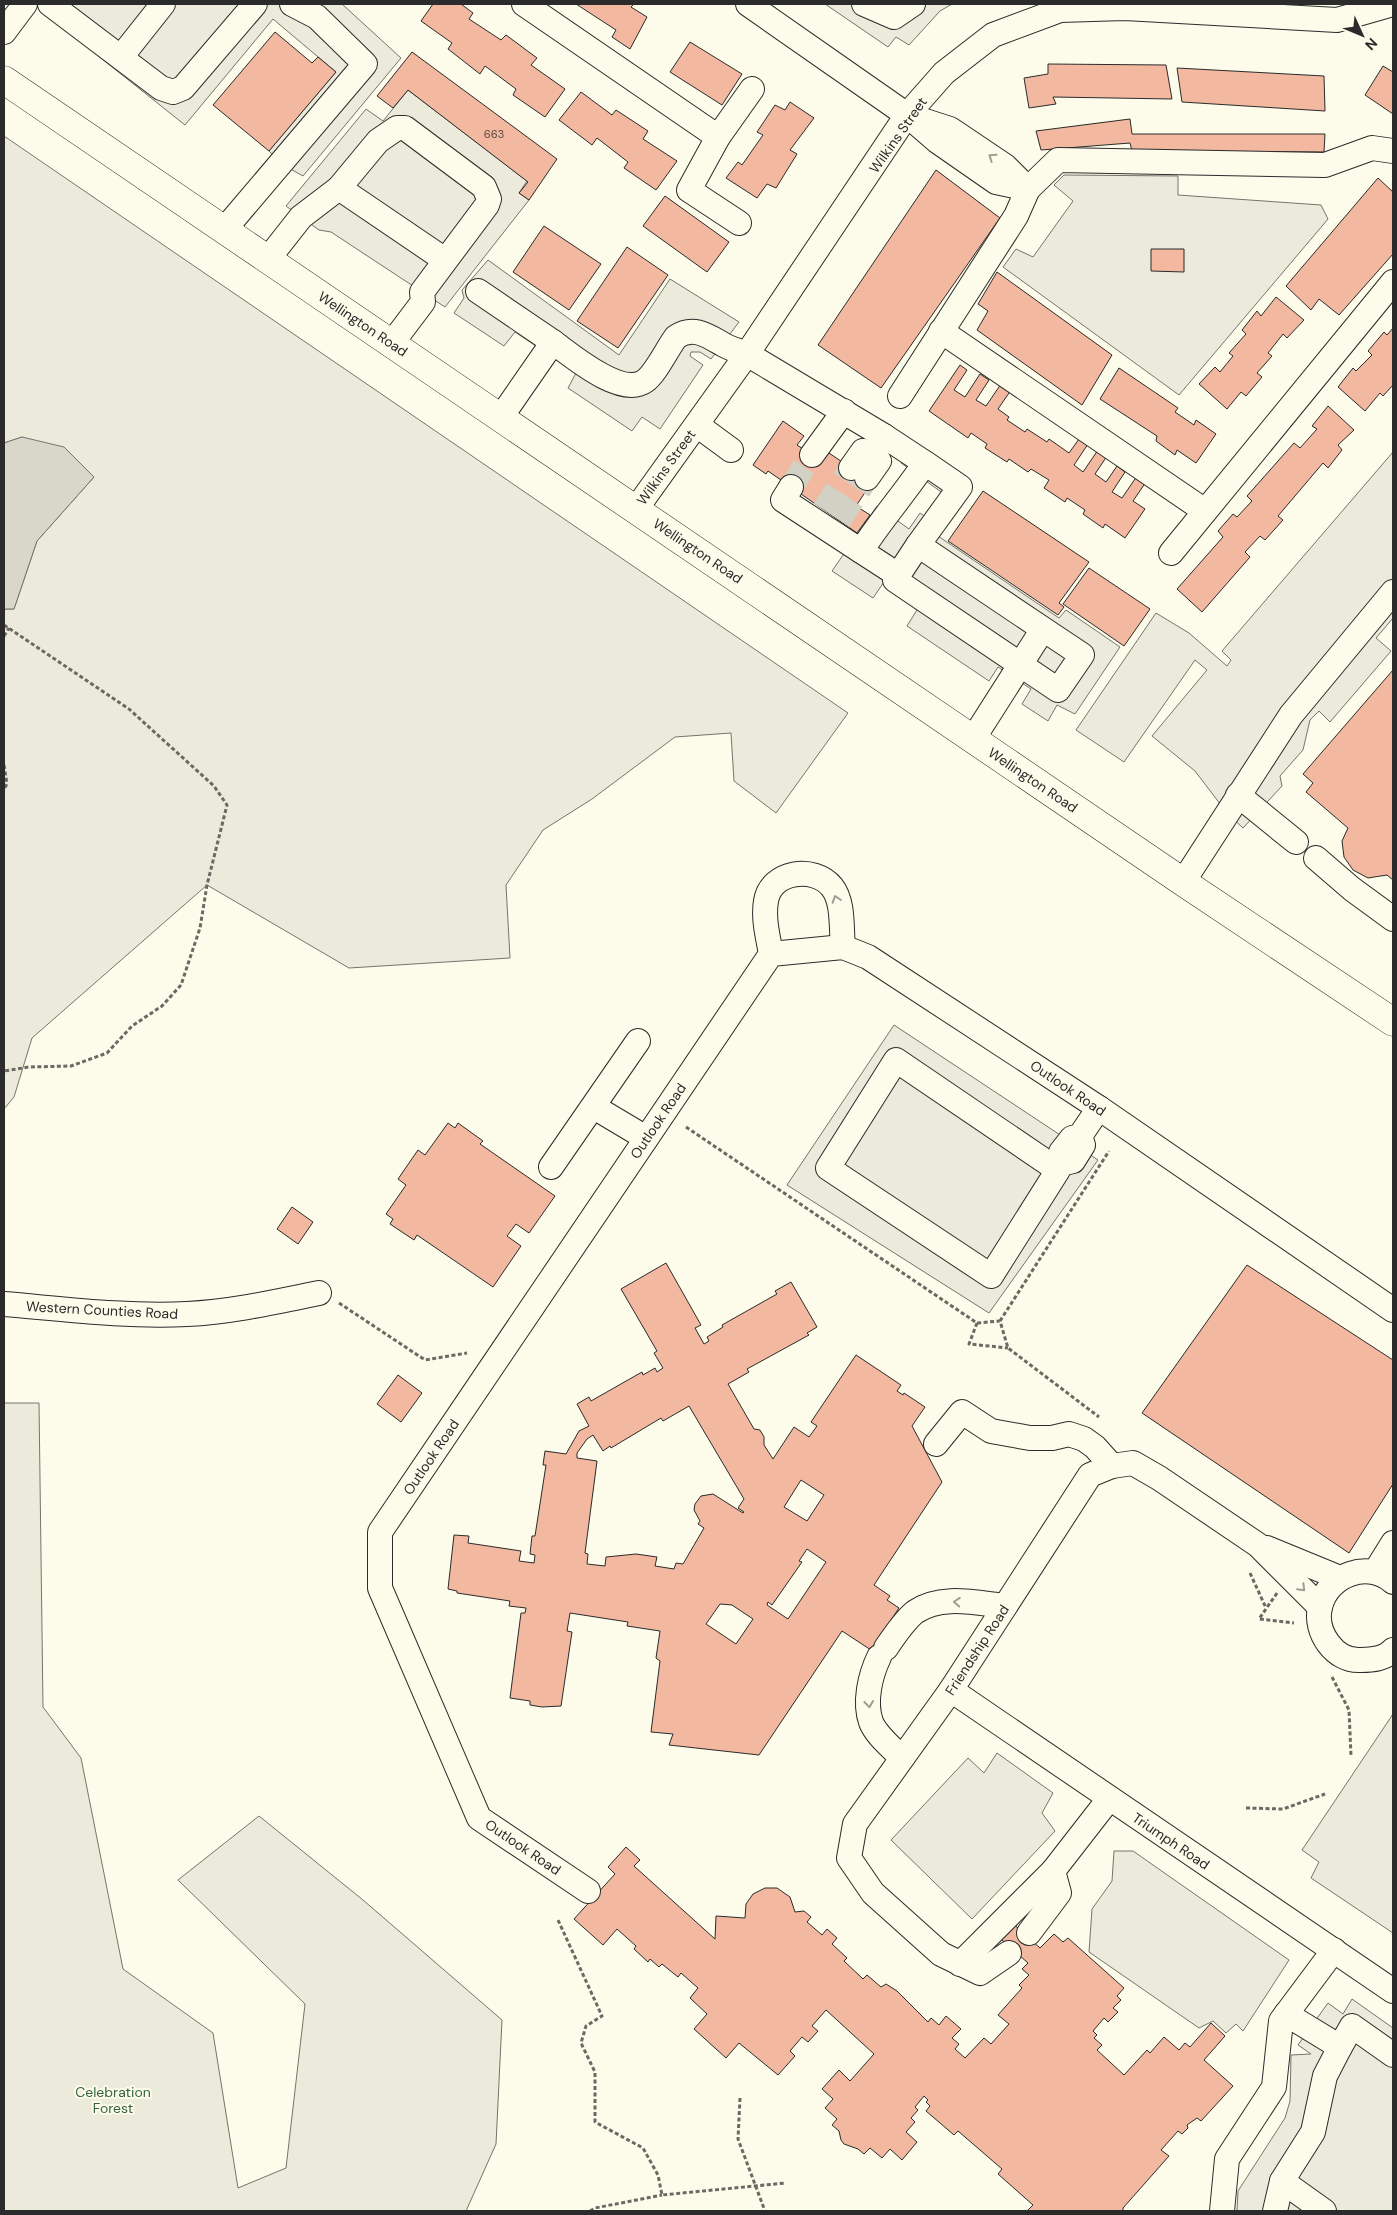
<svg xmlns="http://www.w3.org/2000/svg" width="1397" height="2215" font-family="'DM Sans',sans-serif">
	<rect width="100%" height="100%" fill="#fdfbea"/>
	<g fill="#ecebdb" stroke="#74746e">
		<path d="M 4,136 L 848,713 L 776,813 L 734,781 L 731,733 L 675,737 L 592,799 L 543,830 L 506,885 L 510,958 L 349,968 L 207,885 L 32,1038 L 14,1097 L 4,1109 L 4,609 L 14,609 L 37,541 L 94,477 L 22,437 L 4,443 Z"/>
		<path d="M 1064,175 L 1178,176 L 1178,195 L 1321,205 L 1328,219 L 1179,395 L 1003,267 L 1016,249 L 1033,257 L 1073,201 L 1054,185 Z"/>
		<path d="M 4,1403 L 39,1403 L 43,1707 L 81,1758 L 123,1969 L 213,2033 L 238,2188 L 286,2168 L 305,2004 L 178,1880 L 259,1816 L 363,1900 L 502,2020 L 496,2144 L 466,2211 L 4,2211 Z"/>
	</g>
	<g fill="#eceadb" stroke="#74746e">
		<path d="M 33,4 L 342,4 L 401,58 L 303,176 L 280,163 L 269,151 L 336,72 L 273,19 L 185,125 Z"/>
		<path d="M 825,4 L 952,4 L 940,11 L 909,45 L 896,37 L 888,47 Z"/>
		<path d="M 408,90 L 527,181 L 519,193 L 529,200 L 445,307 L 331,232 L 319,230 L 286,206 L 366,109 L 383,121 Z"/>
		<path d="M 488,260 L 619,355 L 670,279 L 739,322 L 711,359 L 700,352 L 691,352 L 690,356 L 703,365 L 660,429 L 642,417 L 632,431 L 568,388 L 576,373 L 515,332 L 504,346 L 454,313 L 464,298 L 462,290 Z"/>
		<path d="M 914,446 L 970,489 L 938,536 L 1059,618 L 1066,610 L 1120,647 L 1075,714 L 1057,705 L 1048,721 L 1022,704 L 1031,689 L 998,667 L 989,681 L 907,626 L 917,610 L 884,582 L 873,598 L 832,571 L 877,506 L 909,529 L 920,513 L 927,518 L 944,494 L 901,463 Z"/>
		<path d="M 1393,452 L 1393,618 L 1376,638 L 1391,651 L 1330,722 L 1319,711 L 1310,720 L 1303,750 L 1280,776 L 1282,786 L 1243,828 L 1227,813 L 1195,771 L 1152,736 L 1207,670 L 1195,660 L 1124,762 L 1076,730 L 1156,613 L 1189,633 L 1227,666 L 1231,660 L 1222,651 Z"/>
		<path d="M 894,1025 L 1098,1160 L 989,1313 L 787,1185 Z"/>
		<path d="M 1393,1714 L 1393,1933 L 1311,1878 L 1319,1862 L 1302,1850 Z"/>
		<path d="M 997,1753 L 1053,1793 L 1042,1813 L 1055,1831 L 972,1919 L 891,1840 L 968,1758 L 984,1773 Z"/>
		<path d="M 1114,1851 L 1133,1851 L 1289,1960 L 1243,2031 L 1236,2024 L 1226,2033 L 1213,2021 L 1199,2028 L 1089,1952 L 1092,1909 L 1112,1881 Z"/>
		<path d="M 1352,1999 L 1393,2028 L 1393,2211 L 1237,2211 L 1238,2191 L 1285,2118 L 1290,2101 L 1291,2055 L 1311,2054 L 1298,2045 L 1328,2003 L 1343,2014 Z"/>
	</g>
	<path fill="#d8d7c9" stroke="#74746e" d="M 22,437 L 64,447 L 94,477 L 37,541 L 14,609 L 4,609 L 4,443 Z"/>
	<g fill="#f2b8a0" stroke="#2b2b2b" fill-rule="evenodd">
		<path d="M 433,4 L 461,4 L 473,13 L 469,19 L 501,40 L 506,35 L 537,58 L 531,65 L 565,89 L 545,117 L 513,95 L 516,89 L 485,66 L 480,74 L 448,49 L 452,43 L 421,21 Z"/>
		<path d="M 576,4 L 634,4 L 631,7 L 647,17 L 630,49 L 612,37 L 616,30 Z"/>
		<path d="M 275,32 L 312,63 L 318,57 L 336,72 L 269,151 L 213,105 Z"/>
		<path d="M 690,42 L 742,74 L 722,105 L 670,72 Z"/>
		<path d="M 412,52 L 557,159 L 529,200 L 519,193 L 528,182 L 408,90 L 393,108 L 377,96 Z"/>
		<path d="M 1048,64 L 1166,65 L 1172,99 L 1053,97 L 1056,104 L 1029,108 L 1024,78 L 1048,74 Z"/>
		<path d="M 1383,66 L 1393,72 L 1393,114 L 1365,95 Z"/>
		<path d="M 1177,68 L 1324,76 L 1325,111 L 1182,102 Z"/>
		<path d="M 581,92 L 612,115 L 616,110 L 648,131 L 643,139 L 677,161 L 656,190 L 624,168 L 628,162 L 597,138 L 592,145 L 559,120 Z"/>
		<path d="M 790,102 L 814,118 L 790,150 L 797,154 L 776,188 L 767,184 L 757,198 L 726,178 L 738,162 L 742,165 L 763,135 L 757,132 L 775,105 L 785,110 Z"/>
		<path d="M 1130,119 L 1132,134 L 1325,134 L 1324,152 L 1132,151 L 1130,143 L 1041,150 L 1036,131 Z"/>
		<path d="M 936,170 L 1000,218 L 881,388 L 818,345 Z"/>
		<path d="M 1378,178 L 1393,192 L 1393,254 L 1339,315 L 1319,299 L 1311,310 L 1286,286 Z"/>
		<path d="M 665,196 L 729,242 L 707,272 L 643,226 Z"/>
		<path d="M 544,226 L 601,264 L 569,310 L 513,272 Z"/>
		<path d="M 627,247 L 668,275 L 618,348 L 577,321 Z"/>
		<path d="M 1151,249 L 1184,249 L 1184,272 L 1151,271 Z"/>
		<path d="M 997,272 L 1112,355 L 1082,405 L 977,330 L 988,311 L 978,304 Z"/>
		<path d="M 1276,297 L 1304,320 L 1287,338 L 1283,334 L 1268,353 L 1272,356 L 1257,373 L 1262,377 L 1246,396 L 1241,392 L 1227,409 L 1199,384 L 1215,367 L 1220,372 L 1233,356 L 1229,353 L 1246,334 L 1242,330 L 1257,311 L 1261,316 Z"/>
		<path d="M 1393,328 L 1393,385 L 1383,396 L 1380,393 L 1365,411 L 1338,387 L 1353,368 L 1356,371 L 1372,355 L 1368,351 L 1384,332 L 1387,335 Z"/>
		<path d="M 960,365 L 967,370 L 954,390 L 965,397 L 980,374 L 989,380 L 976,400 L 986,406 L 1001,384 L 1011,390 L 998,409 L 1009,417 L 1007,420 L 1025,432 L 1027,429 L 1047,442 L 1049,439 L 1069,453 L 1079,439 L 1088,444 L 1074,465 L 1083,472 L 1098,450 L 1107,456 L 1095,474 L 1106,482 L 1117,466 L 1125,472 L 1112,492 L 1122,498 L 1137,476 L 1146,482 L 1133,501 L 1145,509 L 1125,538 L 1105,524 L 1103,528 L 1083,514 L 1085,510 L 1067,498 L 1065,502 L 1044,488 L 1049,480 L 1031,469 L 1028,472 L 1009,459 L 1007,462 L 985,448 L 987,444 L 971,433 L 968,438 L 929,411 Z"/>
		<path d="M 1119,368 L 1178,408 L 1175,412 L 1194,425 L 1196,420 L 1216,434 L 1196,463 L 1177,450 L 1175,455 L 1156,441 L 1157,436 L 1100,399 Z"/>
		<path d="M 1328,406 L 1354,430 L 1338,445 L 1342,450 L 1328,468 L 1323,463 L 1278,516 L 1283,520 L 1265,540 L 1260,536 L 1245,552 L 1250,557 L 1202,612 L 1177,589 L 1223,537 L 1218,531 L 1233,514 L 1237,517 L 1252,501 L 1247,496 L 1294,443 L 1300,448 L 1317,429 L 1312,426 Z"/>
		<path d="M 783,421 L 804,436 L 797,445 L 820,460 L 826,451 L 872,482 L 856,506 L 870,515 L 857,533 L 768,471 L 766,474 L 753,465 Z"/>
		<path d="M 983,491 L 1089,562 L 1059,603 L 1064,607 L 1058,615 L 948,541 Z"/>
		<path d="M 1089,568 L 1150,609 L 1124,646 L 1063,604 Z"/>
		<path d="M 1393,670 L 1393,880 L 1387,875 L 1368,878 L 1353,870 L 1344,857 L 1342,841 L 1348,828 L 1306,792 L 1313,783 L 1303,774 Z"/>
		<path d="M 448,1123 L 455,1128 L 458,1123 L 483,1141 L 480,1144 L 555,1196 L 529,1233 L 516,1224 L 507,1236 L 521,1246 L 493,1287 L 417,1235 L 414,1240 L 390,1224 L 393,1219 L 386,1214 L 406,1185 L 398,1179 L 418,1150 L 425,1155 Z"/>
		<path d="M 292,1207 L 313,1222 L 298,1244 L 277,1229 Z"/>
		<path d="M 666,1263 L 701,1325 L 695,1328 L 704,1344 L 709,1341 L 707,1337 L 723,1327 L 722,1325 L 777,1294 L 775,1291 L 791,1282 L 817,1327 L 807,1333 L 809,1335 L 747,1369 L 749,1372 L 728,1384 L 754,1429 L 760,1430 L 764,1437 L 764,1445 L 773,1459 L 794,1427 L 809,1437 L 817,1426 L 811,1422 L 856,1355 L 901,1385 L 897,1391 L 903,1395 L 904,1393 L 925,1407 L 912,1426 L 942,1482 L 874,1585 L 890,1596 L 887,1600 L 899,1608 L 881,1635 L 883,1649 L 875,1644 L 871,1650 L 842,1631 L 759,1755 L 669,1745 L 673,1734 L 651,1732 L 660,1661 L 656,1658 L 660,1631 L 627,1626 L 628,1622 L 570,1613 L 567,1631 L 572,1632 L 561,1706 L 542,1707 L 530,1705 L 530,1701 L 510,1698 L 521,1613 L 525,1613 L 526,1608 L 509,1606 L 510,1601 L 457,1593 L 457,1591 L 448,1589 L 454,1535 L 469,1536 L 468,1543 L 521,1551 L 519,1561 L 534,1563 L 535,1555 L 530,1554 L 532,1536 L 535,1536 L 546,1465 L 543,1465 L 545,1451 L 566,1454 L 579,1431 L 589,1426 L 577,1404 L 589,1397 L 591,1401 L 642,1372 L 643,1375 L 655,1368 L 657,1372 L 663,1368 L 654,1353 L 657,1351 L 621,1289 ZM 689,1406 L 744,1499 L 738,1508 L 744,1512 L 743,1513 L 713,1494 L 701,1496 L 695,1504 L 694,1510 L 700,1521 L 698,1524 L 704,1528 L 683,1564 L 676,1563 L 674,1569 L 655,1566 L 657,1557 L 636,1554 L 606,1557 L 605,1566 L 587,1564 L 588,1554 L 585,1553 L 597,1461 L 577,1458 L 577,1453 L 587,1439 L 593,1435 L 603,1451 L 610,1446 L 611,1448 L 661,1418 L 663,1421 ZM 801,1480 L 824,1495 L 807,1521 L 784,1507 ZM 807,1549 L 826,1562 L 788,1619 L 767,1605 L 768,1602 L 772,1605 L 802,1562 L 799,1561 ZM 720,1604 L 732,1605 L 753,1619 L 736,1644 L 706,1624 Z"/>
		<path d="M 1247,1265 L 1393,1360 L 1393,1484 L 1349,1553 L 1142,1413 Z"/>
		<path d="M 398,1375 L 422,1393 L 401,1422 L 377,1404 Z"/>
		<path d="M 626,1847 L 640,1860 L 634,1866 L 715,1939 L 716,1916 L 745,1918 L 746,1904 L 753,1894 L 765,1888 L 777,1888 L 790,1897 L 795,1912 L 804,1911 L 811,1917 L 807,1922 L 822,1935 L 827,1929 L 837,1938 L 832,1944 L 847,1958 L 844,1961 L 863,1979 L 867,1975 L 881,1987 L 886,1984 L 897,1991 L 928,2022 L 931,2018 L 939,2025 L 946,2016 L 961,2029 L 952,2038 L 959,2044 L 955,2049 L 965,2058 L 984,2038 L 991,2044 L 1009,2024 L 998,2015 L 1022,1988 L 1019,1985 L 1029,1975 L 1022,1969 L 1028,1963 L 995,1934 L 1008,1919 L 1040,1948 L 1054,1934 L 1063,1942 L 1068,1938 L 1124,1988 L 1117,1996 L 1121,2000 L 1113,2008 L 1118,2012 L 1108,2022 L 1104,2018 L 1093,2031 L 1097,2035 L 1094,2038 L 1102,2045 L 1097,2050 L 1124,2075 L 1147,2050 L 1150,2053 L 1164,2037 L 1179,2050 L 1185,2043 L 1190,2047 L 1211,2023 L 1225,2036 L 1204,2060 L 1233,2086 L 1201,2121 L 1197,2118 L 1187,2125 L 1188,2128 L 1182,2134 L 1178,2131 L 1161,2150 L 1169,2156 L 1123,2208 L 1123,2211 L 1027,2211 L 1033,2205 L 998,2174 L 1002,2169 L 958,2131 L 954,2135 L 926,2111 L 930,2106 L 926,2102 L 928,2100 L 924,2096 L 915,2107 L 918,2110 L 911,2118 L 915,2122 L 906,2132 L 917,2142 L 902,2160 L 890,2149 L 882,2158 L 870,2148 L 864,2154 L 858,2149 L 844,2144 L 841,2140 L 839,2131 L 832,2125 L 837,2119 L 825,2108 L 833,2099 L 822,2089 L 839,2070 L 850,2081 L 874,2054 L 826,2010 L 812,2026 L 818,2031 L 808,2042 L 802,2037 L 790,2051 L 795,2056 L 778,2075 L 739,2043 L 726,2058 L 694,2029 L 707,2014 L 690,1998 L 698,1988 L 681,1973 L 678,1977 L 662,1964 L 659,1967 L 650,1959 L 648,1962 L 634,1949 L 636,1946 L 617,1929 L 603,1945 L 574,1919 L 615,1874 L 608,1867 Z"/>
	</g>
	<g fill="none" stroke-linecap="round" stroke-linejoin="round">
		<g stroke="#d3d1c4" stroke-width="24" stroke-dasharray="24 12" stroke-linecap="butt">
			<path d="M 791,487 L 812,455"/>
			<path d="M 824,510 L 851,468"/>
			<path d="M 839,520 L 867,478"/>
		</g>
		<defs>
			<g id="minor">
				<path d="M 50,4 L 161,88 L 173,92 L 183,88 L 255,4"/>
				<path d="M 524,4 L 718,137"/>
				<path d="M 748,4 L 907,115 L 937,141 L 996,182 L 1028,189"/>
				<path d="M 864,4 L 894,17 L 913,4"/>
				<path d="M 4,32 L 25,4"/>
				<path d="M 121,57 L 163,4"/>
				<path d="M 916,118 L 950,129 L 1005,166 L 1028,189"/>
				<path d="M 339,188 L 445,260"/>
				<path d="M 739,223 L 689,190 L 718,137 L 752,89"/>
				<path d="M 224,230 L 365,64 L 317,17 L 292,4"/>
				<path d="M 268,259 L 301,217 L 339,188 L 378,141 L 397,128 L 405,128 L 484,187 L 489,199 L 487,205 L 422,292 L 423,302 L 392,343"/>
				<path d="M 478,291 L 553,342"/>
				<path d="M 941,331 L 1205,511"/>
				<path d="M 900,396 L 1016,216 L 1028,189 L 1058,160 L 1325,165 L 1372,148 L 1393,151"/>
				<path d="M 501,417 L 553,342 C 571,355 621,398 645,381 C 656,373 667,349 676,337 C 694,325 708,336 724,345 C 731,349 740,351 747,354 L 884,436 L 925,463"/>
				<path d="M 697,425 L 731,450"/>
				<path d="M 812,455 L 844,411"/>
				<path d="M 851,468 L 863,451 L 874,452 L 884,436"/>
				<path d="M 867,478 L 879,461 L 874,452"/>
				<path d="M 791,487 L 783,500 L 861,551"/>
				<path d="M 636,509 L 747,354 L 907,115 L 944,73 L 993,35 L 1060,10 L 1125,8 L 1337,20 L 1393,4"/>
				<path d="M 1171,553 L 1393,282"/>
				<path d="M 898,575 L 861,551 C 881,520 904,494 925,463 L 960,487 L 918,545"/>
				<path d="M 973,739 L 1043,629 L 1082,655 L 1058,690 L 895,580 L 918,545 L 1043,629"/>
				<path d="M 1238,795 L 1296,842"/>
				<path d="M 1316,858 L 1352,889 L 1393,919"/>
				<path d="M 1183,882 L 1291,715 L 1393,592"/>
				<path d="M 771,954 C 768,937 763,919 766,901 C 771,871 814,865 832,887 C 844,902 841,929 843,947"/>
				<path d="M 594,1107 L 646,1138"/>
				<path d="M 1080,1136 L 1083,1145 L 1073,1161 L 1061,1164 L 1061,1152 L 1072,1138 L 1080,1136 L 1099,1108"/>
				<path d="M 551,1167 L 638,1041"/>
				<path d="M 1058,1170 L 896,1060 L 828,1168 L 991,1276 L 1058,1170 L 1061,1164"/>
				<path d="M 4,1304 C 64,1309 126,1317 187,1314 C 231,1312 275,1302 319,1293"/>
				<path d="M 936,1444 L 962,1412 L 991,1431 L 1030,1438 L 1052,1438 L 1069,1434 L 1084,1439 L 1095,1447 L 1112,1466"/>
				<path d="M 1267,1548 L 1340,1578"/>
				<path d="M 1375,1572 L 1393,1543"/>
				<path d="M 1393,1582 C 1369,1560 1328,1574 1320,1607 C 1314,1632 1335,1662 1361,1660 C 1372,1660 1385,1659 1393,1650"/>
				<path d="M 886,1648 C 894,1636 904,1621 915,1612 C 941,1594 976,1603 1005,1606"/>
				<path d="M 879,1657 C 870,1676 864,1702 871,1722 C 876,1735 892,1748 902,1758"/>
				<path d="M 951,1690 L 1393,1991"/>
				<path d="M 588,1891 L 479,1818 L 380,1588 L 380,1532 L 771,954 L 843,947 L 868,957 L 1099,1108 L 1393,1310"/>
				<path d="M 1029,1933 L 1059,1893 L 1053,1871 L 1109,1799"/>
				<path d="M 1009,1953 L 980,1973 L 941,1954 L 873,1893 L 849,1858 L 855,1824 L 951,1690 L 1090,1475 L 1112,1466 L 1133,1463 L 1159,1478 L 1258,1545 L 1320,1607"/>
				<path d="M 960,1964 L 1053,1871"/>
				<path d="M 1340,2047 L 1352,2026 L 1393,2055"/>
				<path d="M 1282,2181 L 1324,2211"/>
				<path d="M 1222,2211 L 1227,2159 L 1274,2087 L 1281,2021 L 1334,1950"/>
				<path d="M 1275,2211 L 1282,2181 L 1313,2132 L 1325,2076 L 1340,2047 L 1286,2014"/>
			</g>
			<path id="major" d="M 4,80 L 1183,882 L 1393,1022"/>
		</defs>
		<use href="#minor" stroke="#2b2b2b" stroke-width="26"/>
		<use href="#major" stroke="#2b2b2b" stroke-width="29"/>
		<g stroke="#6a6964" stroke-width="3" stroke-dasharray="4 2.5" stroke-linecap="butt">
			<path d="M 4,625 L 129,709 L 214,786 L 227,805 L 207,885 L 200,928 L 181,985 L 162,1006 L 132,1026 L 107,1053 L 71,1066 L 29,1067 L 4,1071"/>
			<path d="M 4,636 L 9,628"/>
			<path d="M 4,765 L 7,784 L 4,789"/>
			<path d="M 686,1127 L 977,1323 L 1000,1321 L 1008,1348 L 1099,1417"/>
			<path d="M 339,1303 L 425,1360 L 467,1353"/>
			<path d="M 1000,1321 L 1109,1151"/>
			<path d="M 977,1323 L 969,1344 L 1008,1348"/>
			<path d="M 1250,1573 L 1266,1608"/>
			<path d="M 1277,1593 L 1259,1619 L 1294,1623"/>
			<path d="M 1332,1677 L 1349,1710 L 1351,1756"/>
			<path d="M 1246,1808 L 1283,1809 L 1325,1794"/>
			<path d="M 558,1920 L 602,2016 L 586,2026 L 581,2043 L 595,2072 L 595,2122 L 643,2148 L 658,2175 L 662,2195 L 786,2183"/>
			<path d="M 740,2098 L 738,2139 L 765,2211"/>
			<path d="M 590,2211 L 595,2208 L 662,2195"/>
		</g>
		<use href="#minor" stroke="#fdfbea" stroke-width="24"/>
		<use href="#major" stroke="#fdfbea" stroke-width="28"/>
	</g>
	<defs><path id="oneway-chevron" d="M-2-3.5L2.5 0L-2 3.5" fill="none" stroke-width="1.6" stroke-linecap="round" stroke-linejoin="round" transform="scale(1.25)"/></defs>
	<g stroke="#9e9d94">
		<use href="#oneway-chevron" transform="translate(992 157) rotate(-146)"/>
		<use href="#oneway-chevron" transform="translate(836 899) rotate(-108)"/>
		<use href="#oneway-chevron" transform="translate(1302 1588) rotate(45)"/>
		<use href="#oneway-chevron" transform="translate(957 1602) rotate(-176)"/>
		<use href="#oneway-chevron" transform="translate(869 1704) rotate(84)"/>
	</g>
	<g text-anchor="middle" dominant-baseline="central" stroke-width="4" stroke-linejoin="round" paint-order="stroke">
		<g font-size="11" fill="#5d4e48">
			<text x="494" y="134">663</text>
		</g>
		<g font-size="14" fill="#2b2b2b" stroke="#fdfbea">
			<text transform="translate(898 135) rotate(-55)">Wilkins Street</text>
			<text transform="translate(363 324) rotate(34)">Wellington Road</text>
			<text transform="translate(666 467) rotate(-54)">Wilkins Street</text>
			<text transform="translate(698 551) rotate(34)">Wellington Road</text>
			<text transform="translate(1033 780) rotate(34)">Wellington Road</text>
			<text transform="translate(1068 1088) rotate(34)">Outlook Road</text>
			<text transform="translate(658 1121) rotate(-56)">Outlook Road</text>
			<text transform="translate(102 1310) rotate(3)">Western Counties Road</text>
			<text transform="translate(431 1457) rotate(-56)">Outlook Road</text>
			<text transform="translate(977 1650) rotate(-57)">Friendship Road</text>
			<text transform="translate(1171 1841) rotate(34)">Triumph Road</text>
			<text transform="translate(523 1847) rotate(34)">Outlook Road</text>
		</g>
		<g font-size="14" fill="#34623c" stroke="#fdfbea">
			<text x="113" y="2092">Celebration<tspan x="113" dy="16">Forest</tspan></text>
		</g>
	</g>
	<rect width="1397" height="2215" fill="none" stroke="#2b2b2b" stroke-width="10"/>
	<g transform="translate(1362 35) rotate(134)" stroke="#fdfbea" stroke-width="4" paint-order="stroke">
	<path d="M0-4L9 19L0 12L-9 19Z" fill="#2b2b2b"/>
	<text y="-8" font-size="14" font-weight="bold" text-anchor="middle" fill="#2b2b2b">N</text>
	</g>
</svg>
